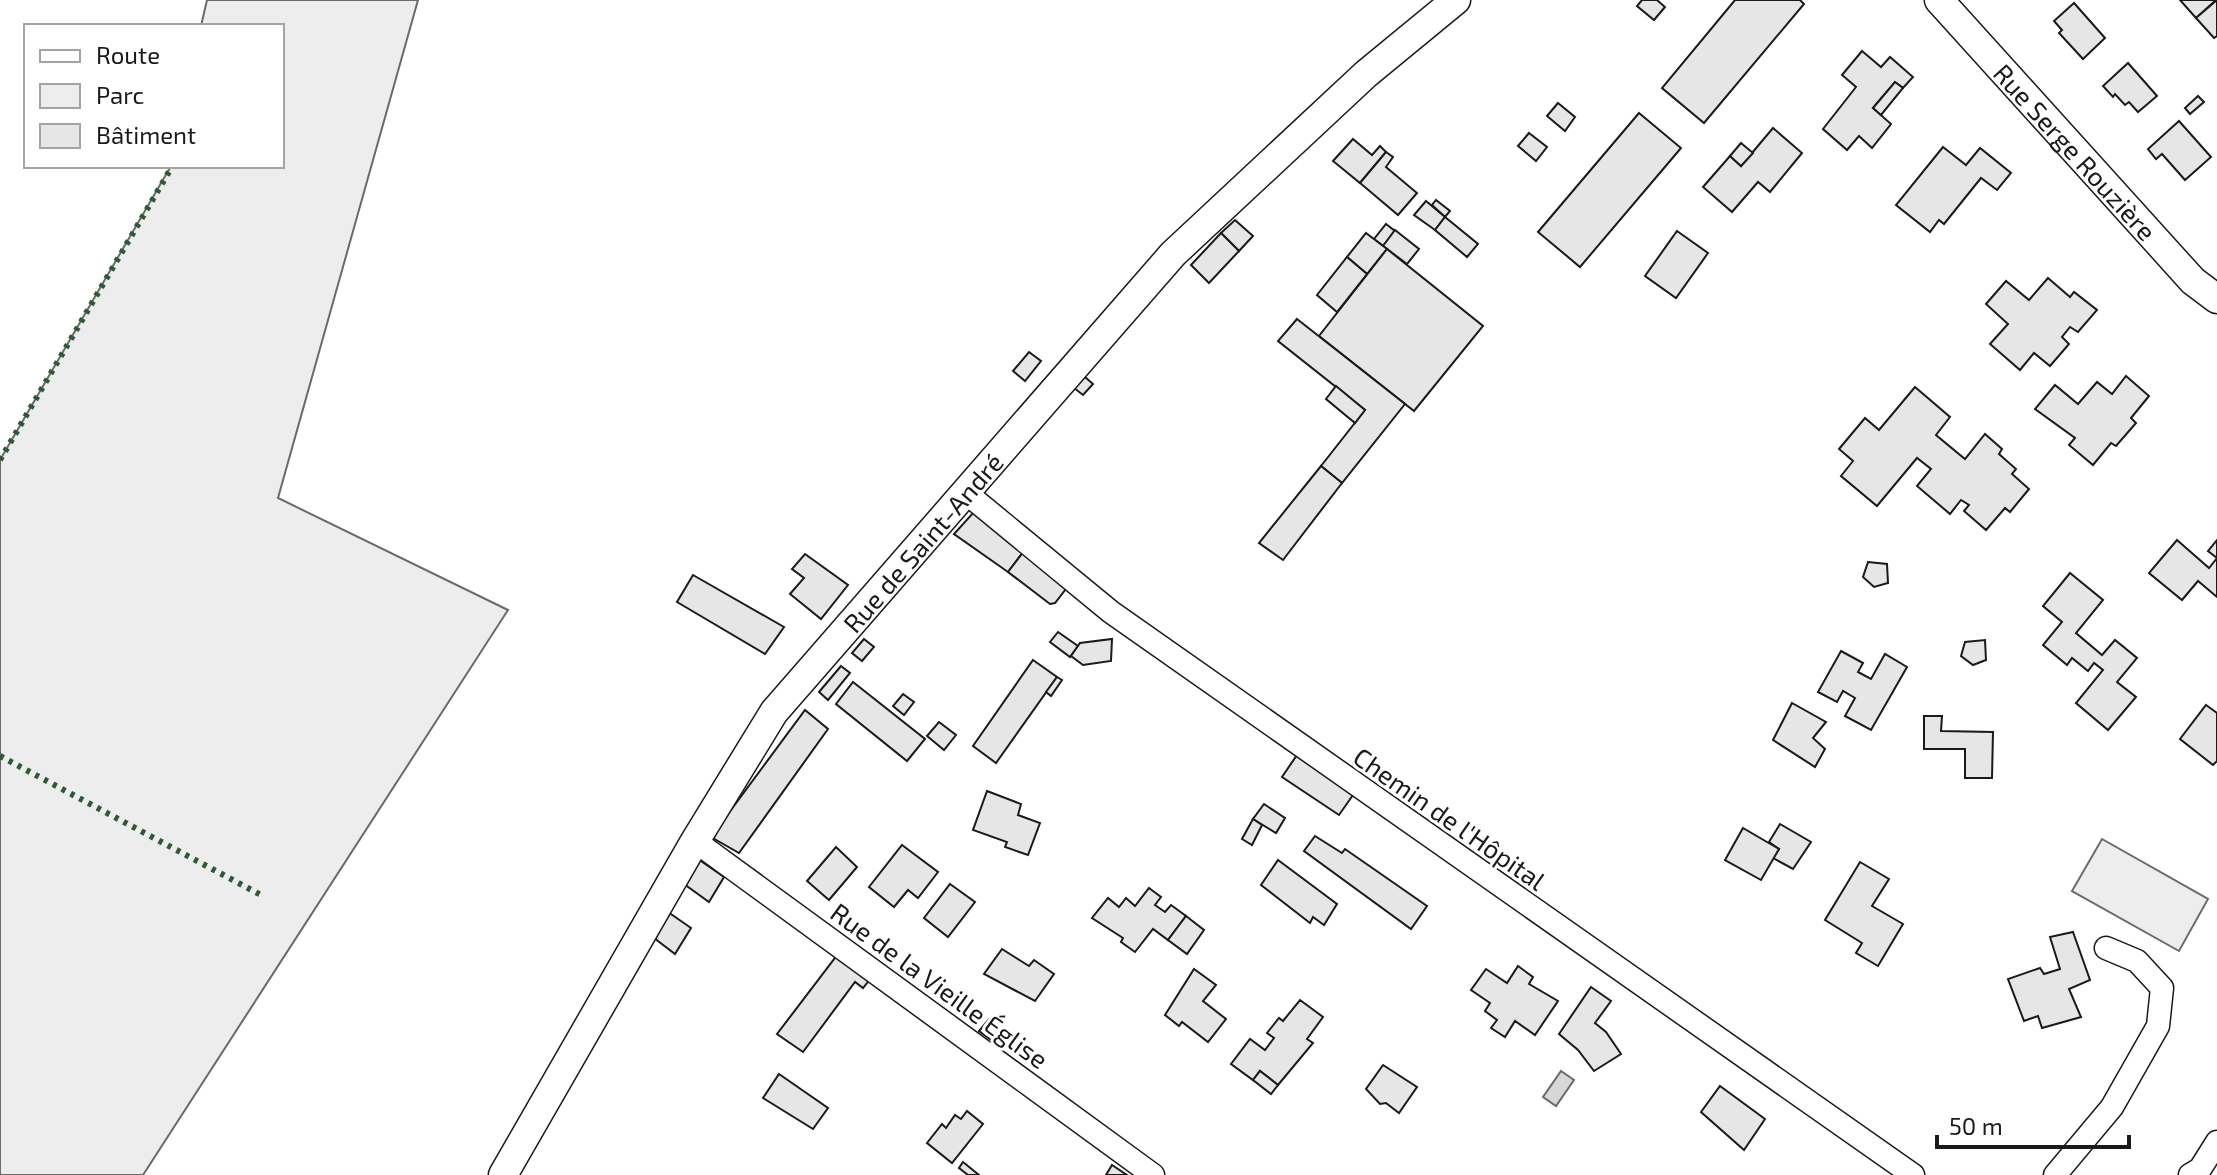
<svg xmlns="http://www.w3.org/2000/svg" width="2217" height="1175" font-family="'Exo 2',sans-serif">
	<rect width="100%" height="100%" fill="#fff"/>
	<g fill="#ededed" stroke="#6a6a6a" stroke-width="2">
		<path d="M 207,0 L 418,0 L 278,498 L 508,610 L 143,1175 L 0,1175 L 0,460 L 171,166 L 282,166 L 282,26 L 201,26 Z"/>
		<path d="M 2102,839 L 2208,899 L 2179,951 L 2072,891 Z"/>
	</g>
	<path fill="#d7d7d7" stroke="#6a6a6a" stroke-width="2" d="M 1561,1071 L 1574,1080 L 1556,1106 L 1543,1097 Z"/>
	<g fill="#e6e6e6" stroke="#1a1a1a" stroke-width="2">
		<path d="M 1642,0 L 1657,0 L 1665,7 L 1654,20 L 1637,6 Z"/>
		<path d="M 1735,0 L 1800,0 L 1804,4 L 1704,123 L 1662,88 Z"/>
		<path d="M 2180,0 L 2216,0 L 2196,18 Z"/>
		<path d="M 2217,0 L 2217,36 L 2214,38 L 2196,18 Z"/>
		<path d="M 2074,3 L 2105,38 L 2083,59 L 2059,33 L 2062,30 L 2054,21 Z"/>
		<path d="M 1862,51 L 1881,67 L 1890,57 L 1913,77 L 1903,88 L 1895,82 L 1873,108 L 1891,124 L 1872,148 L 1859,136 L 1847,150 L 1823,129 L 1856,87 L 1842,75 Z"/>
		<path d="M 2128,63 L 2157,96 L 2138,112 L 2129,102 L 2125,105 L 2115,94 L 2113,97 L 2103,86 Z"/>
		<path d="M 1895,82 L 1903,88 L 1881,115 L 1873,108 Z"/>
		<path d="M 2198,96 L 2204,102 L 2190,114 L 2185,108 Z"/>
		<path d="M 1558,103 L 1575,117 L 1565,131 L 1547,116 Z"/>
		<path d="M 1639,113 L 1681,148 L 1580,267 L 1538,232 Z"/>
		<path d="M 2179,121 L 2211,157 L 2185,180 L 2162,154 L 2156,159 L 2148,149 Z"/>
		<path d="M 1773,128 L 1802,153 L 1770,192 L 1758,182 L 1732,212 L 1703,187 L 1730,156 L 1741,166 Z"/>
		<path d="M 1529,133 L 1547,147 L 1536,161 L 1518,146 Z"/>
		<path d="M 1353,139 L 1372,155 L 1380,146 L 1386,152 L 1360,183 L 1333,161 Z"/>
		<path d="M 1741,143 L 1753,153 L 1741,166 L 1730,156 Z"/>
		<path d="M 1943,147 L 1966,165 L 1980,148 L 2011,173 L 1997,190 L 1981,178 L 1944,224 L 1939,220 L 1930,232 L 1896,205 Z"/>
		<path d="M 1386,152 L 1393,157 L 1386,167 L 1417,193 L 1398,215 L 1360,183 Z"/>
		<path d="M 1436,200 L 1450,211 L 1445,217 L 1432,205 Z"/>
		<path d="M 1426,201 L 1445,217 L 1435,230 L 1414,215 Z"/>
		<path d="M 1445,217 L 1478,244 L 1467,257 L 1435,230 Z"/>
		<path d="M 1235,220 L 1253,236 L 1239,251 L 1221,233 Z"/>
		<path d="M 1386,224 L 1395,231 L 1383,246 L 1374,239 Z"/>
		<path d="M 1395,230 L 1419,249 L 1407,264 L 1383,246 Z"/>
		<path d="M 1677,231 L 1708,253 L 1676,298 L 1645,276 Z"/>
		<path d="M 1221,233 L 1239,251 L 1209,283 L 1191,265 Z"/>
		<path d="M 1366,233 L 1387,249 L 1367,274 L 1347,257 Z"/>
		<path d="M 1387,249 L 1483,326 L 1414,411 L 1319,336 Z"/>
		<path d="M 1347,257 L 1367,274 L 1337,312 L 1317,295 Z"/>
		<path d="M 2048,278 L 2070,297 L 2074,292 L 2097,310 L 2078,332 L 2070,327 L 2062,337 L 2069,344 L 2050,366 L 2034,353 L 2020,370 L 1990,344 L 2008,324 L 1986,304 L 2006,281 L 2029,300 Z"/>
		<path d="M 1297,319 L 1405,404 L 1342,483 L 1321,466 L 1365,410 L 1278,341 Z"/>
		<path d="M 1029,352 L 1041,361 L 1025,381 L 1013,371 Z"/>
		<path d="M 2126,376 L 2149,396 L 2131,418 L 2136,423 L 2116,446 L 2111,443 L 2093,465 L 2069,445 L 2075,438 L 2035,409 L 2055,385 L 2078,404 L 2097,382 L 2112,394 Z"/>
		<path d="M 1085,377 L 1093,384 L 1083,395 L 1074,388 Z"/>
		<path d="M 1336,386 L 1365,410 L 1355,423 L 1326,399 Z"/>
		<path d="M 1915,387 L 1950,417 L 1936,435 L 1965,459 L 1985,434 L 2002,449 L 1999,454 L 2016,469 L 2012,474 L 2029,489 L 2010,512 L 2005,508 L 1986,530 L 1964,511 L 1969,505 L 1961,500 L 1950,514 L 1917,486 L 1931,469 L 1917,458 L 1877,506 L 1841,476 L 1853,461 L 1839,449 L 1865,418 L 1879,430 Z"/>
		<path d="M 1321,466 L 1342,483 L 1283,560 L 1259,543 Z"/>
		<path d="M 973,513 L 1024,551 L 1008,572 L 954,534 Z"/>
		<path d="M 2177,540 L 2209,568 L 2217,558 L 2208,551 L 2217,540 L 2217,597 L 2198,581 L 2182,600 L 2149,573 Z"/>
		<path d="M 1024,551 L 1069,585 L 1055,603 L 1050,604 L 1008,572 Z"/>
		<path d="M 805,554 L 848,585 L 821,619 L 790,594 L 804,578 L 792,569 Z"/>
		<path d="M 1868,562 L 1887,564 L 1888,583 L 1874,587 L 1863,577 Z"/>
		<path d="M 2070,573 L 2103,600 L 2076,633 L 2102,655 L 2115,640 L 2137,658 L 2117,682 L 2136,697 L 2108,730 L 2076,703 L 2103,670 L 2094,663 L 2088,671 L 2072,658 L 2067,665 L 2043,645 L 2062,622 L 2043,606 Z"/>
		<path d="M 693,575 L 784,627 L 765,654 L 677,602 Z"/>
		<path d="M 1058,632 L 1078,646 L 1070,657 L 1050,642 Z"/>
		<path d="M 864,639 L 874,647 L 862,661 L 852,653 Z"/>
		<path d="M 1112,639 L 1111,661 L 1083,665 L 1071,656 L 1080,643 Z"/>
		<path d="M 1985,640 L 1986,660 L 1973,665 L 1961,656 L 1965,642 Z"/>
		<path d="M 1841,651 L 1863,663 L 1858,672 L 1871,679 L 1885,654 L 1907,667 L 1871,730 L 1845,716 L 1855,698 L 1843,691 L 1837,702 L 1818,692 Z"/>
		<path d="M 1033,660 L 1057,677 L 996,763 L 973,746 Z"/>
		<path d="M 841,666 L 850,673 L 828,700 L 819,692 Z"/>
		<path d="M 1057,677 L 1062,680 L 1051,696 L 1046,692 Z"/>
		<path d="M 853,682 L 925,739 L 907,761 L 836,704 Z"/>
		<path d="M 903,694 L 914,702 L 904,715 L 893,706 Z"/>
		<path d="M 1792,703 L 1826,722 L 1813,738 L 1825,749 L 1815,767 L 1773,740 Z"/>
		<path d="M 2206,705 L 2217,713 L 2217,761 L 2213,765 L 2180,739 Z"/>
		<path d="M 805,710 L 828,729 L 739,853 L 711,837 Z"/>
		<path d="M 1924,716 L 1942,716 L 1941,731 L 1993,732 L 1992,778 L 1965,778 L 1965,749 L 1924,749 Z"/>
		<path d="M 939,722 L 956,735 L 944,750 L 927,736 Z"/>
		<path d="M 1299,752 L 1353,795 L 1339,815 L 1282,777 Z"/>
		<path d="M 987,791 L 1021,804 L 1018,815 L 1040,823 L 1028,855 L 1005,847 L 1007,842 L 973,830 Z"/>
		<path d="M 1264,804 L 1285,818 L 1276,833 L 1253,819 Z"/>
		<path d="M 1253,819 L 1262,825 L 1252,845 L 1242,839 Z"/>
		<path d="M 1780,824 L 1811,842 L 1793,869 L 1773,858 L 1779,849 L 1769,842 Z"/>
		<path d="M 1743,828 L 1779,849 L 1761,880 L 1725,860 Z"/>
		<path d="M 1315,836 L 1342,853 L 1345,849 L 1427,906 L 1411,929 L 1304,851 Z"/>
		<path d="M 902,845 L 938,872 L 918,898 L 908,890 L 894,907 L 869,887 Z"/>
		<path d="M 836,847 L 857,867 L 829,900 L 807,881 Z"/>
		<path d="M 698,859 L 724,877 L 709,902 L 684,884 Z"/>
		<path d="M 1278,860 L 1337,904 L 1324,925 L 1313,917 L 1310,923 L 1261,885 Z"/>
		<path d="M 1860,862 L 1889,879 L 1872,906 L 1903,924 L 1878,966 L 1856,953 L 1862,943 L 1825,920 Z"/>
		<path d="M 950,884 L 975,902 L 948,937 L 924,918 Z"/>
		<path d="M 1149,888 L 1161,897 L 1155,905 L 1165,912 L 1171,905 L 1186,916 L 1168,940 L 1153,929 L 1135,952 L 1121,942 L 1123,938 L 1092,918 L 1108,898 L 1119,907 L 1126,898 L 1135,906 Z"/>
		<path d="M 668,912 L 691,928 L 675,954 L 654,938 Z"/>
		<path d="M 1186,916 L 1204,930 L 1187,954 L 1168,940 Z"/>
		<path d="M 2073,932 L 2090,980 L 2069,989 L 2081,1017 L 2042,1028 L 2038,1016 L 2024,1021 L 2008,979 L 2040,968 L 2044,974 L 2060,969 L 2050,937 Z"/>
		<path d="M 1002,949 L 1029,966 L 1034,960 L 1054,974 L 1035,1001 L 984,974 Z"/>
		<path d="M 838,954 L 871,978 L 863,988 L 855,982 L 803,1052 L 777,1034 Z"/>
		<path d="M 1518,966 L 1533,977 L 1529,984 L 1558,1001 L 1535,1035 L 1515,1021 L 1505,1037 L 1491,1028 L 1497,1020 L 1485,1011 L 1490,1003 L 1471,990 L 1486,969 L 1507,983 Z"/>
		<path d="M 1194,969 L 1216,985 L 1203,1001 L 1226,1019 L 1208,1042 L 1182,1022 L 1179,1026 L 1165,1015 Z"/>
		<path d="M 1591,987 L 1611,1001 L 1595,1023 L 1606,1032 L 1621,1054 L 1594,1071 L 1578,1050 L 1559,1034 Z"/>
		<path d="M 1300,1000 L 1323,1017 L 1307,1039 L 1313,1043 L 1278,1085 L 1260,1071 L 1253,1080 L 1231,1064 L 1250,1039 L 1265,1050 L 1274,1038 L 1267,1033 L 1279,1018 L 1283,1021 Z"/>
		<path d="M 989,1019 L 1009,1033 L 1001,1047 L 979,1031 Z"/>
		<path d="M 1383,1065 L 1417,1087 L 1399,1113 L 1386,1103 L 1380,1104 L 1366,1089 Z"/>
		<path d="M 1260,1071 L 1278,1085 L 1271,1094 L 1253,1080 Z"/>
		<path d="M 779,1074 L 828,1108 L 813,1129 L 763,1098 Z"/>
		<path d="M 1720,1086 L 1765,1119 L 1744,1150 L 1701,1112 Z"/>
		<path d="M 967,1111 L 983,1124 L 952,1163 L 927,1143 L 942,1124 L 946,1128 L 955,1115 L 961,1119 Z"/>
		<path d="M 963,1162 L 979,1175 L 968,1175 L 959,1168 Z"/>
		<path d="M 1112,1165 L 1127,1175 L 1106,1175 Z"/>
	</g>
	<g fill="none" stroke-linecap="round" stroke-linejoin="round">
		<defs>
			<g id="minor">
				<path d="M 965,492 L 1111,612 L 1913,1175"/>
				<path d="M 695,841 L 1153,1175"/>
				<path d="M 2055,1175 L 2112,1107 L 2158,1026 L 2162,988 L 2137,961 L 2106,948"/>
				<path d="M 2190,1175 L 2200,1169 L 2217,1142"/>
			</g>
			<g id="tertiary">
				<path id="s1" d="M 1939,0 L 2193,281 L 2217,299"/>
				<path id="s2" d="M 503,1175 L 695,841 L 774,712 L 1173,254 L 1366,74 L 1456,0"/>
			</g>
		</defs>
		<use href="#minor" stroke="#1a1a1a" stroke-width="25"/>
		<use href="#tertiary" stroke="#1a1a1a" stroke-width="31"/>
		<use href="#minor" stroke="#fff" stroke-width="22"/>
		<use href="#tertiary" stroke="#fff" stroke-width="28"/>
		<g stroke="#2b5a34" stroke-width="6" stroke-dasharray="4 6" stroke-linecap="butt">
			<path d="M 0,460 L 170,170"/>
			<path d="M 0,756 L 261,895"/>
		</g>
	</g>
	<g text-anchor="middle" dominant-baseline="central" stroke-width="6" stroke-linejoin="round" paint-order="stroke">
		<g font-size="26" fill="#1a1a1a" stroke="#fff">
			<text stroke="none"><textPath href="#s1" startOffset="204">Rue Serge Rouzière</textPath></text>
			<text stroke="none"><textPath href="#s2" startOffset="762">Rue de Saint-André</textPath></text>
			<text transform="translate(1450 818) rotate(35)">Chemin de l'Hôpital</text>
			<text transform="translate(940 985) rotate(36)">Rue de la Vieille Église</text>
		</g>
	</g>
	<rect x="24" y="24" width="260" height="144" fill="#ffffff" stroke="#a3a3a3" stroke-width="2"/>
	<rect x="40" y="50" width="40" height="12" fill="#ffffff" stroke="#a3a3a3" stroke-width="2"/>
	<text x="96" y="64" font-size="24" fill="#1a1a1a">Route</text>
	<rect x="40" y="84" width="40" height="24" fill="#ededed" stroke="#a3a3a3" stroke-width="2"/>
	<text x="96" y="104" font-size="24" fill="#1a1a1a">Parc</text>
	<rect x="40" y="124" width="40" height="24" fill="#e6e6e6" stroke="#a3a3a3" stroke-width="2"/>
	<text x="96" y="144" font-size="24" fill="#1a1a1a">Bâtiment</text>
	<path d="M1937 1135v12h192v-12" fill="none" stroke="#1a1a1a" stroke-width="4"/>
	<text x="1949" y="1135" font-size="24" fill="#1a1a1a" stroke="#ffffff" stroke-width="6" paint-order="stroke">50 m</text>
</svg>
